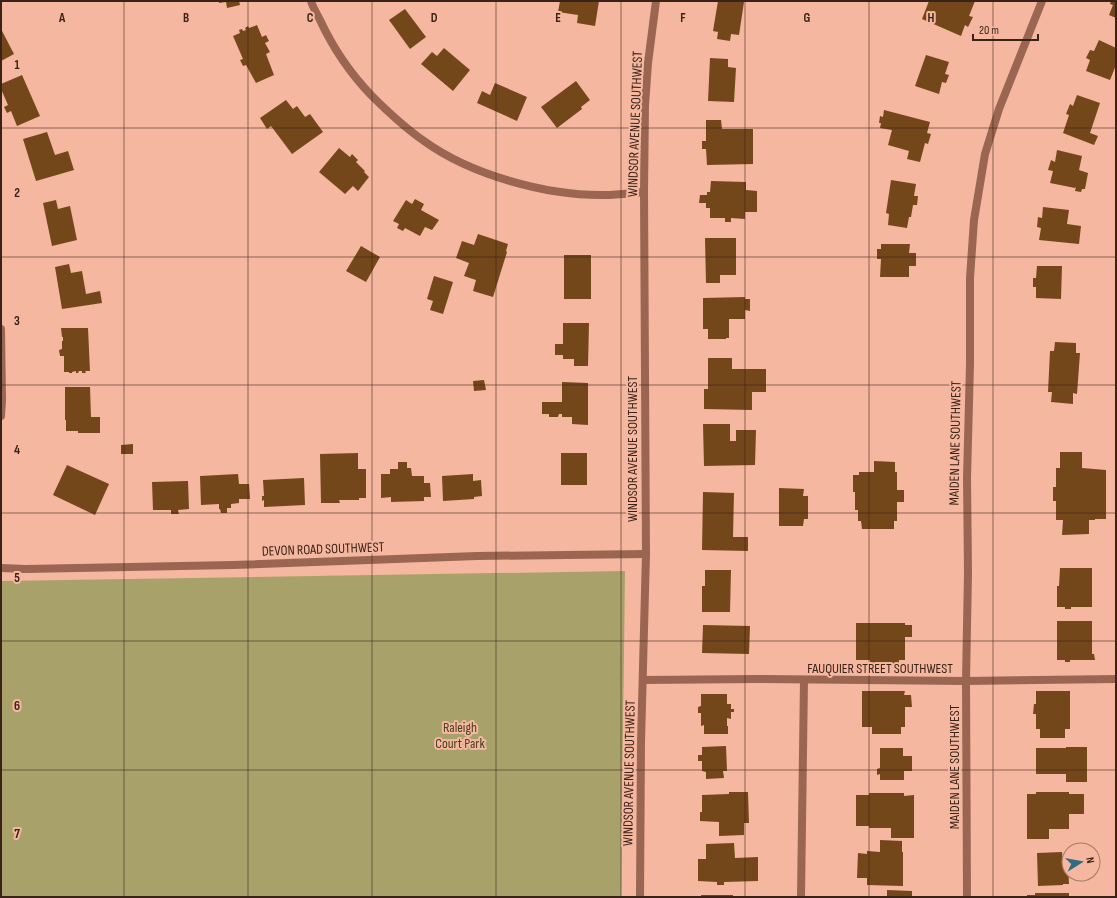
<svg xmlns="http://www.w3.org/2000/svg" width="1117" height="898" font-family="'Sofia Sans Condensed',sans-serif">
	<rect width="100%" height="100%" fill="#f5b79f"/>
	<path fill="#a8a26a" d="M 625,571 L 621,897 L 1,897 L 1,581 Z"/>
	<g fill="#73471a">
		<path d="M 219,1 L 239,1 L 240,5 L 227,8 L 226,2 L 219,3 Z"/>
		<path d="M 560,1 L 599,1 L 595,26 L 577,23 L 578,15 L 558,12 Z"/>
		<path d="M 718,1 L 737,1 L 744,2 L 739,35 L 731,34 L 730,41 L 717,39 L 718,32 L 713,31 Z"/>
		<path d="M 929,1 L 975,1 L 969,16 L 973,17 L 968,27 L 965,25 L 961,36 L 922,19 Z"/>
		<path d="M 1111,1 L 1116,1 L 1116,18 L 1109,15 L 1113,5 L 1110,4 Z"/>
		<path d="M 405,9 L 426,37 L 410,49 L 389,20 Z"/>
		<path d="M 257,25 L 262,37 L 266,35 L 269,41 L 265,43 L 270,52 L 266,54 L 274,75 L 256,83 L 246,65 L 243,66 L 240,60 L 243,59 L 233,36 L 240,33 L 239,30 L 242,29 L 243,31 L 246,30 L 245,28 L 248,26 L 249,28 Z"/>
		<path d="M 1,29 L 14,54 L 1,61 Z"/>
		<path d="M 1099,40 L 1116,48 L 1116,65 L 1110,80 L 1086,71 L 1090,60 L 1086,58 L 1090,50 L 1094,51 Z"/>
		<path d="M 444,48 L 470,70 L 453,91 L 421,64 L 432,52 L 437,56 Z"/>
		<path d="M 926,55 L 949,62 L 945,74 L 949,75 L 946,83 L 942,82 L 939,94 L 915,86 Z"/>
		<path d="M 710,58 L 728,59 L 728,67 L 736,68 L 734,102 L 708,101 Z"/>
		<path d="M 22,75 L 40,116 L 17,126 L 11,111 L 7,113 L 4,107 L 8,105 L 1,89 L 1,84 Z"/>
		<path d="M 576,81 L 590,100 L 581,107 L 582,109 L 557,128 L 541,107 Z"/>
		<path d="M 495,83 L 527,97 L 517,121 L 477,103 L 482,91 L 490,95 Z"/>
		<path d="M 1077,95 L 1100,103 L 1090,133 L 1098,136 L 1094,145 L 1063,133 L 1069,115 L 1066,114 L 1070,104 L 1073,106 Z"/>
		<path d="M 286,100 L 293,109 L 297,106 L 305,117 L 310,114 L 323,132 L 292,154 L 271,126 L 267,129 L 260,118 Z"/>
		<path d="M 884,110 L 930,122 L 927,133 L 931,134 L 928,144 L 925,143 L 920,162 L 907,159 L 909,151 L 888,145 L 892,130 L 880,128 L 881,123 L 879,123 L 880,116 L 883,117 Z"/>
		<path d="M 706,120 L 721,120 L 722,129 L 753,129 L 753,164 L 707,165 L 706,149 L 702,149 L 702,141 L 706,141 Z"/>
		<path d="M 47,132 L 55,155 L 68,151 L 74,170 L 36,181 L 23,139 Z"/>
		<path d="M 339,148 L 350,157 L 352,154 L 358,160 L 356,162 L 365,171 L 364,172 L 369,177 L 358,191 L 353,186 L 345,194 L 319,172 Z"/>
		<path d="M 1057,150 L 1082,156 L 1079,170 L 1088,173 L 1085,189 L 1082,189 L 1081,192 L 1075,191 L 1076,187 L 1075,188 L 1050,183 L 1053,171 L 1048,170 L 1051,160 L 1055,162 Z"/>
		<path d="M 891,180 L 916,184 L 914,196 L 918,196 L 917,205 L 913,205 L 911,217 L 909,217 L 907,228 L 888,225 L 889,214 L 886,213 Z"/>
		<path d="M 711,181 L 746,182 L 746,190 L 757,191 L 757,212 L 745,212 L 745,219 L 731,218 L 731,222 L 725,222 L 725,218 L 710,218 L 710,208 L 706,208 L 706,203 L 699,203 L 700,195 L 707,195 L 707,192 L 710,192 Z"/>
		<path d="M 415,199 L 424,204 L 421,210 L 439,220 L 432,230 L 425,227 L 420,236 L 405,228 L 403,231 L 397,228 L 399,224 L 393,221 L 406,200 L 412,204 Z"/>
		<path d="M 56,200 L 58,209 L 70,206 L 77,240 L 52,246 L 43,203 Z"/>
		<path d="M 1043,207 L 1069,210 L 1067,224 L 1081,226 L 1079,244 L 1039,240 L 1041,228 L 1037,227 L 1038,217 L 1042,218 Z"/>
		<path d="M 478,234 L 508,244 L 506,251 L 507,252 L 493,297 L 473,291 L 476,280 L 464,276 L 469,263 L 456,258 L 462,241 L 474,245 Z"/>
		<path d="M 705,238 L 736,238 L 736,275 L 720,275 L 720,283 L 706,283 Z"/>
		<path d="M 881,244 L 910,244 L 909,253 L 916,253 L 916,266 L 909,266 L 909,277 L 880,277 L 881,259 L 877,259 L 877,249 L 881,249 Z"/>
		<path d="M 361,246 L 380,257 L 366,282 L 346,271 Z"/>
		<rect x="564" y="255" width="27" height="44"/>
		<path d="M 69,264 L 71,273 L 82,271 L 86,294 L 100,291 L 102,303 L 62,309 L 55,267 Z"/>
		<path d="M 1037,266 L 1062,266 L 1061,299 L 1036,298 L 1036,287 L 1033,287 L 1033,278 L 1036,278 Z"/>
		<path d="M 434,276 L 453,282 L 443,314 L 430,310 L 433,301 L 427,299 Z"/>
		<path d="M 745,297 L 745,299 L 750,299 L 750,311 L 745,310 L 745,319 L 729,319 L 729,338 L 726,338 L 726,339 L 708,339 L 708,329 L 703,329 L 703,298 Z"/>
		<path d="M 563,323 L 589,323 L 588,366 L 574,366 L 574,359 L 563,359 L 563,355 L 555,355 L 555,344 L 563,344 Z"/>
		<path d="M 61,328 L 88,328 L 90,371 L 85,371 L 86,373 L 82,373 L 82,371 L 79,371 L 78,373 L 76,373 L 76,371 L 72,372 L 72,373 L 69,373 L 69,372 L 64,372 L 64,356 L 60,356 L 59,350 L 62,349 L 62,341 L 63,341 L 63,337 L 62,337 Z"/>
		<path d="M 1055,342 L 1076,343 L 1076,353 L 1080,353 L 1077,394 L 1073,393 L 1073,404 L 1051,402 L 1052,392 L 1048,392 L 1050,351 L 1054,351 Z"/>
		<path d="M 708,358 L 732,358 L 732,369 L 766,369 L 766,392 L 752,392 L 752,410 L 704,409 L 704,389 L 708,389 Z"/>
		<path d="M 484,380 L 486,390 L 474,391 L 473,381 Z"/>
		<path d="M 562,382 L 588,383 L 588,425 L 572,424 L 572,417 L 562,417 L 562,414 L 559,414 L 558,417 L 549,417 L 549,414 L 542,414 L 542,402 L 562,402 Z"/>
		<path d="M 65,387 L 90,387 L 91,417 L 100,417 L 100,433 L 78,433 L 78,431 L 66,431 L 66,420 L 65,420 Z"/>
		<path d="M 703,424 L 730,424 L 730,441 L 736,441 L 736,430 L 756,430 L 755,465 L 704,466 Z"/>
		<path d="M 133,444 L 133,454 L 121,454 L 121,445 Z"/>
		<path d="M 1060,452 L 1082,452 L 1082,468 L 1106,470 L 1106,519 L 1095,519 L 1095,520 L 1089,520 L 1089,534 L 1062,535 L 1063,520 L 1056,520 L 1056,501 L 1053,501 L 1053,487 L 1056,487 L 1056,468 L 1060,468 Z"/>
		<path d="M 358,453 L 358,469 L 366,469 L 366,498 L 359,498 L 359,500 L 339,500 L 340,503 L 321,503 L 320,454 Z"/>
		<rect x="561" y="453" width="26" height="32"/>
		<path d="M 874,461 L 895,462 L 895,472 L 897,472 L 897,490 L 904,490 L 904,502 L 897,502 L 897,521 L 894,521 L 894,529 L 862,529 L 861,521 L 858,521 L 858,510 L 855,510 L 855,492 L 853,492 L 853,475 L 859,475 L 859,472 L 874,472 Z"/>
		<path d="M 398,462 L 407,462 L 407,468 L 411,468 L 412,476 L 424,476 L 424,483 L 430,483 L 431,497 L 424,497 L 424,501 L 391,502 L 391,497 L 381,498 L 381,474 L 390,474 L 390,469 L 398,469 Z"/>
		<path d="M 67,465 L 109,484 L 95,515 L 53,495 Z"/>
		<path d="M 238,474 L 239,484 L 249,484 L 250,499 L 239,499 L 239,503 L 231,504 L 231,508 L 227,508 L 227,513 L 221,513 L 220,509 L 219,509 L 219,504 L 201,505 L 200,476 Z"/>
		<path d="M 473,474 L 473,481 L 481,480 L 482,496 L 474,497 L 474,499 L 443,501 L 442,476 Z"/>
		<path d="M 304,478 L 305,505 L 264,507 L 264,500 L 262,501 L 262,496 L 264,496 L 263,480 Z"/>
		<path d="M 188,481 L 189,509 L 178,510 L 179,514 L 171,514 L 171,510 L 153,510 L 152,482 Z"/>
		<path d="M 779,488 L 804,489 L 803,496 L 808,496 L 808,519 L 804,519 L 803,526 L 779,526 Z"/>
		<path d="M 703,492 L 734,493 L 733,537 L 748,537 L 748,551 L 702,550 Z"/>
		<path d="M 1060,568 L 1092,568 L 1092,607 L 1071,607 L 1071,609 L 1065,609 L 1065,607 L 1057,607 L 1057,586 L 1059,586 Z"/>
		<path d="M 705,570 L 731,570 L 730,612 L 702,612 L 702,586 L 705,586 Z"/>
		<path d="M 1057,621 L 1092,621 L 1092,654 L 1094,654 L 1095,660 L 1070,660 L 1070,662 L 1065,662 L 1065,660 L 1057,660 Z"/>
		<path d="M 856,623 L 905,623 L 905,625 L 912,625 L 912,637 L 905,637 L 905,660 L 899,660 L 899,666 L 870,666 L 870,660 L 856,660 Z"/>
		<path d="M 703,625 L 750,626 L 749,654 L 702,653 Z"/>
		<path d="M 862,691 L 905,691 L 904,695 L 911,695 L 912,707 L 905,707 L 905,727 L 901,727 L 901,734 L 872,734 L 872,727 L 862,727 Z"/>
		<path d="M 1036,691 L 1070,691 L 1070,729 L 1065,729 L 1065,738 L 1040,738 L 1040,729 L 1036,729 L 1036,714 L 1033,714 L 1034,704 L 1036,704 Z"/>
		<path d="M 701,694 L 727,694 L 727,704 L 731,704 L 731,709 L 734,709 L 734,712 L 731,712 L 731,719 L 727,718 L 727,726 L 728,726 L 728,734 L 704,734 L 704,725 L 701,726 L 701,713 L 698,713 L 698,707 L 701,706 Z"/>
		<path d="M 726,746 L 727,771 L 723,771 L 724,778 L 706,779 L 706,772 L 702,771 L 702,761 L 698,761 L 698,755 L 702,755 L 702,747 Z"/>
		<path d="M 1066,747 L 1087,747 L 1087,782 L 1066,782 L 1066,774 L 1036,774 L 1036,748 L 1066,748 Z"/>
		<path d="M 880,748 L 903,748 L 903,756 L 912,756 L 912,771 L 904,771 L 904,780 L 880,780 L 880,774 L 877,775 L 877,769 L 880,768 Z"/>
		<path d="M 729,792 L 748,792 L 749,823 L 744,823 L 744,835 L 719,836 L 719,822 L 700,821 L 700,812 L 702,812 L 702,795 L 729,794 Z"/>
		<path d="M 1036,792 L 1069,792 L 1069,794 L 1084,794 L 1084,814 L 1069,814 L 1069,829 L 1049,829 L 1049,839 L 1027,839 L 1027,794 L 1036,794 Z"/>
		<path d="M 869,793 L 904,793 L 904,796 L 914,795 L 914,838 L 891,838 L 891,828 L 869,828 L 869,826 L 856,826 L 856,795 L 869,795 Z"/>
		<path d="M 880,840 L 902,841 L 902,852 L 903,852 L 903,886 L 867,885 L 867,878 L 857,878 L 858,853 L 867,854 L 867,851 L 880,852 Z"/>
		<path d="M 734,843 L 735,858 L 758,857 L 758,881 L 724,882 L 724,885 L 717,885 L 717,882 L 698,881 L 698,859 L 706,859 L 706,844 Z"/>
		<path d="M 1062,852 L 1063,864 L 1068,865 L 1069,884 L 1063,884 L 1063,885 L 1038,886 L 1037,853 Z"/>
		<path d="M 887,890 L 912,891 L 912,897 L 887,897 Z"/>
		<path d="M 1035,893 L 1069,893 L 1069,897 L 1027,897 L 1027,895 L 1035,895 Z"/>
		<rect x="701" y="895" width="32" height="2"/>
	</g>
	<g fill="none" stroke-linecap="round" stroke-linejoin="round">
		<path stroke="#9a6652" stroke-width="8" d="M 801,897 L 804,680"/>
		<g stroke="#9a6652" stroke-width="8">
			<path d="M 311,1 C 313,8 317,14 320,20 C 333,48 350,73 371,95 C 388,112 405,128 424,141 C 471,175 547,196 605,195 C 618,195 631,193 644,192"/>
			<path d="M 1,329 L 2,400 L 1,416"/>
			<path d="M 1,568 L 26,569 L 233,565 L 477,556 L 646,554"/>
			<path d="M 643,680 L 757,679 L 966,681 L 1116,679"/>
			<path d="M 640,897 L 641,742 L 646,554 L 644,192 L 645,105 L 648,63 L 656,1"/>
			<path d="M 967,897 L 966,681 L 968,572 L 967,478 L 970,364 L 970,278 L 974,220 L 985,154 L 999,109 L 1042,1"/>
		</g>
	</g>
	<path fill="none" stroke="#392218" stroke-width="1" stroke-opacity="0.55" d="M 124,1 L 124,897M 248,1 L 248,897M 372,1 L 372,897M 496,1 L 496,897M 621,1 L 621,897M 745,1 L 745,897M 869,1 L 869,897M 993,1 L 993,897M 1,128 L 1116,128M 1,257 L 1116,257M 1,385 L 1116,385M 1,513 L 1116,513M 1,641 L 1116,641M 1,770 L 1116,770"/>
	<g text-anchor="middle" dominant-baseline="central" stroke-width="4" stroke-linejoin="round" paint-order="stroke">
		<g font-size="14" fill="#392218" stroke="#f5b79f">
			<text transform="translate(635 124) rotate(-88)">WINDSOR AVENUE SOUTHWEST</text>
			<text transform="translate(955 443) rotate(-89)">MAIDEN LANE SOUTHWEST</text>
			<text transform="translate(632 449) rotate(-90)">WINDSOR AVENUE SOUTHWEST</text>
			<text transform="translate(323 549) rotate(-2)">DEVON ROAD SOUTHWEST</text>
			<text x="880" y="668">FAUQUIER STREET SOUTHWEST</text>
			<text transform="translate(954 767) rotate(-90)">MAIDEN LANE SOUTHWEST</text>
			<text transform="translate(629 773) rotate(-89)">WINDSOR AVENUE SOUTHWEST</text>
		</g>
		<g font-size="14" fill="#45411d" stroke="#f5b79f">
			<text x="460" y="727">Raleigh<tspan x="460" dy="16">Court Park</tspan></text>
		</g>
	</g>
	<g font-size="13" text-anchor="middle" font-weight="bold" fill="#392218" stroke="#f5b79f" stroke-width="4" stroke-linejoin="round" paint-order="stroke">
		<text x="62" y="22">A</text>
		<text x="186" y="22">B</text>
		<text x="310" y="22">C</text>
		<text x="434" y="22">D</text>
		<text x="558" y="22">E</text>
		<text x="683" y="22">F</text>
		<text x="807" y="22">G</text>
		<text x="931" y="22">H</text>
		<text x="17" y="69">1</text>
		<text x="17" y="197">2</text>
		<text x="17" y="325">3</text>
		<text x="17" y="454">4</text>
		<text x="17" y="582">5</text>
		<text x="17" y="710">6</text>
		<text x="17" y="838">7</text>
	</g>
	<rect width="1117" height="898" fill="none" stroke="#392218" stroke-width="4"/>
	<g transform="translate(1081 862) rotate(79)"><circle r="19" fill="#f5b79f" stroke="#aa7b69"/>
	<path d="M0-3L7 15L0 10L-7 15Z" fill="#2e6d82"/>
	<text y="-6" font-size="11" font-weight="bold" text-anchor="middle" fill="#392218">N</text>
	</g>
	<path d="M973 34v6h65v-6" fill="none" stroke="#392218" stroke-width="2"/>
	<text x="979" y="34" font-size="12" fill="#392218" stroke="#f5b79f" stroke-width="3" paint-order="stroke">20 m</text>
</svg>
